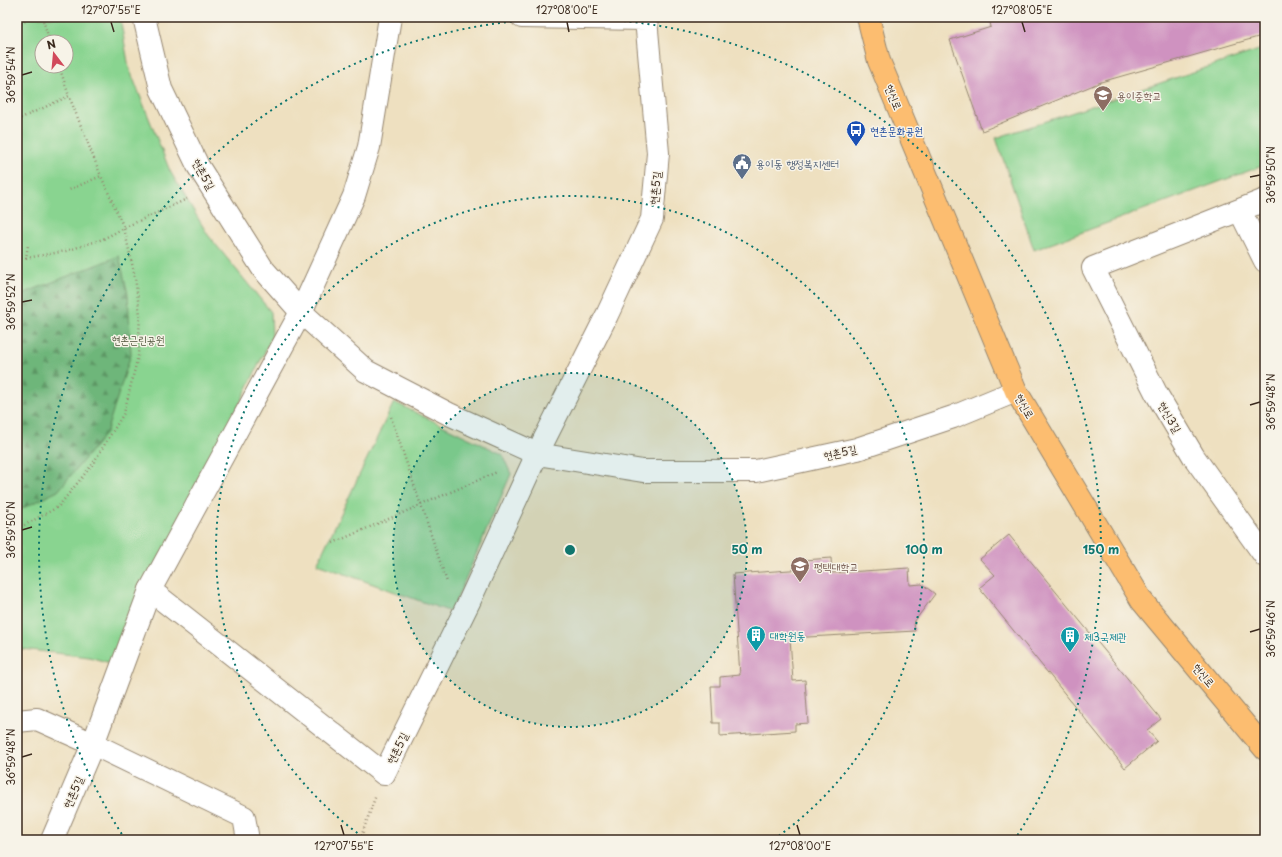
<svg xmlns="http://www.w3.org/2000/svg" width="1282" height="857" font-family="'Playpen Sans','Poor Story',sans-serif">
	<defs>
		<pattern id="forest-firs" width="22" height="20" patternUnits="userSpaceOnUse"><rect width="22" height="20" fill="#6eb67a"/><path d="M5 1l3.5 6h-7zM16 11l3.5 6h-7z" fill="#5c9463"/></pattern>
	</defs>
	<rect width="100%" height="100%" fill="#f7f3e8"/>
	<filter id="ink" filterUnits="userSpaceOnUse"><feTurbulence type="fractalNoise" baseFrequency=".025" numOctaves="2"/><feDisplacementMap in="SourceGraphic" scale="8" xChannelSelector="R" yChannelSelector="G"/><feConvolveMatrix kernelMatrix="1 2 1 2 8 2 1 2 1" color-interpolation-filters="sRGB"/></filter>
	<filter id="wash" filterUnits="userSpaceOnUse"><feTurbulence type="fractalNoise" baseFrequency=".012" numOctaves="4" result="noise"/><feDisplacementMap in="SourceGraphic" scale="16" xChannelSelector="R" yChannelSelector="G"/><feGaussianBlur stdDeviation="0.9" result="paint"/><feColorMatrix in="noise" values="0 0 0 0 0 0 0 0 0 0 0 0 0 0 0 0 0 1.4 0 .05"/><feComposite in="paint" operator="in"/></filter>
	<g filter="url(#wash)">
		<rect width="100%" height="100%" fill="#eee0c0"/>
		<g fill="#89d490" stroke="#627f57" fill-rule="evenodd">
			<path d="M 17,17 L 120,17 L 129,68 L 170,171 L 208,235 L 271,312 L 272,337 L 114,664 L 89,657 L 22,649 L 17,650 ZM 42,42 L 66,42 L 66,66 L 42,66 Z"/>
			<path d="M 1265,48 L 1265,165 L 1034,250 L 996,138 Z"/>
			<path d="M 394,402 L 502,454 L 511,474 L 451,612 L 317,564 Z"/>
		</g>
		<path fill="url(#forest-firs)" stroke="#54704c" d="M 119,256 L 128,294 L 131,354 L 106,433 L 58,491 L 17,511 L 17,296 Z"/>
		<g id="blocks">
			<g fill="#cf92c0">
				<path d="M 989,17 L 1265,17 L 1265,35 L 1101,82 L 982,131 L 950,40 L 991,27 Z"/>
				<path d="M 1009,535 L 1161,719 L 1147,730 L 1157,741 L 1125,768 L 979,588 L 995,575 L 980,559 Z"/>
				<path d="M 831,558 L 832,573 L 909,568 L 910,585 L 922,584 L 935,594 L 914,622 L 915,631 L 790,638 L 793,681 L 805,680 L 808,723 L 795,724 L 795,731 L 720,736 L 720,723 L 713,723 L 711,686 L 720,686 L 720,677 L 740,675 L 733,574 L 804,569 L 804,560 Z"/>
			</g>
		</g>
	</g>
	<g filter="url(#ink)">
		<use href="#blocks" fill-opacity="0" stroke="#94856f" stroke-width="1"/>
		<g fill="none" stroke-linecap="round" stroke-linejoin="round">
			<defs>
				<g id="minor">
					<path d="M 144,17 L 161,89 L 198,166 L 263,269 L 301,312 L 366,371 L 449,414 L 537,454 L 643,471 L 756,471 L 857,449 L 953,417 L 1016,391"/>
					<path d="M 390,17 L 369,147 L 354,196 L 301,312 L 150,590 L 384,774 L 469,602 L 537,454 L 607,315 L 652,219 L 658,153 L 646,19 L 522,17"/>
					<path d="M 1265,200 L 1093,268 L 1156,393 L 1194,457 L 1265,556"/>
					<path d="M 1240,211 L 1265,261"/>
					<path d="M 17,721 L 37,719 L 93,744 L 244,817 L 248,840"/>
					<path d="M 52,840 L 93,744 L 150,590"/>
				</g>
				<path id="major" d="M 868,17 L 879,61 L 1016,391 L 1142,601 L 1265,749"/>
			</defs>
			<use href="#minor" stroke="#94856f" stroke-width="24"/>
			<use href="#major" stroke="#94856f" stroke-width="24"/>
			<g stroke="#94856f" stroke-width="2.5" stroke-dasharray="1 3" stroke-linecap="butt">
				<path d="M 42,17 L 50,42"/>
				<path d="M 17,25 L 34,17"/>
				<path d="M 59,66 L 69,96"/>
				<path d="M 17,120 L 69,96 L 101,176"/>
				<path d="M 17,143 L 21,153"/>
				<path d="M 17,258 L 26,258 L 28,245"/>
				<path d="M 26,258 L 66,251 L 103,239 L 130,225 L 187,199"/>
				<path d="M 391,417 L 447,582"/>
				<path d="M 17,529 L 58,507 L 92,465 L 124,413 L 138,356 L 140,315 L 135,277 L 124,228 L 101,176 L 69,190"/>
				<path d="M 333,543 L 497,472"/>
				<path d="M 360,840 L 376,795"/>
			</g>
			<use href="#minor" stroke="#fff" stroke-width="22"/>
			<use href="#major" stroke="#fcbd6f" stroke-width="22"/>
		</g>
	</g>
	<path fill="none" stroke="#3b2a1e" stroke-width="1.5" d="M 111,22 L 114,32M 567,22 L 569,32M 1022,22 L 1025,32M 22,75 L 32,72M 1250,177 L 1260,175M 22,302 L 32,300M 1250,405 L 1260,402M 22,530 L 32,527M 1250,632 L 1260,629M 22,757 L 32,754M 341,825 L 344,835M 797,825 L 800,835"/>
	<circle cx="570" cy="550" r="177" fill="#0f766e" fill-opacity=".12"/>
	<g fill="none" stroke="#0f766e" stroke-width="2" stroke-dasharray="2 4">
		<circle cx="570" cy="550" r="177"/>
		<path d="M367 840A354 354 0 1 1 773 840"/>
		<path d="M125 839A531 531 0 1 1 1015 839"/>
	</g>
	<defs>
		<symbol id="school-pin" viewBox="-11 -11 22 30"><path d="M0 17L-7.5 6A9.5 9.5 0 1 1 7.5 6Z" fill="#8d6e63" stroke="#f7f3e8"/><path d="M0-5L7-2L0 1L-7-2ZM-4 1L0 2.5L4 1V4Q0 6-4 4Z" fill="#fff"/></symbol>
		<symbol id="bus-pin" viewBox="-11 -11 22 30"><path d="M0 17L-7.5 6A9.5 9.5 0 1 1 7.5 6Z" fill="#1a4fb4" stroke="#f7f3e8"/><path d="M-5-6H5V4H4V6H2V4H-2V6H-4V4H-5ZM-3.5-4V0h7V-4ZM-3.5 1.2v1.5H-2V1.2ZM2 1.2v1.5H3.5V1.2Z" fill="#fff"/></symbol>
		<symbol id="civic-pin" viewBox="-11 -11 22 30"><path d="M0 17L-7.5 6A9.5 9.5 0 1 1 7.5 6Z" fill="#5c6f8a" stroke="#f7f3e8"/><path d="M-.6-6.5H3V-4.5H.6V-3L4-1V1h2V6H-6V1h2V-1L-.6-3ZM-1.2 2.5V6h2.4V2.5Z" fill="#fff"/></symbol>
		<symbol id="university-pin" viewBox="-11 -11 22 30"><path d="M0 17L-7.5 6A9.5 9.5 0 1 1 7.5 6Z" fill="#8d6e63" stroke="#f7f3e8"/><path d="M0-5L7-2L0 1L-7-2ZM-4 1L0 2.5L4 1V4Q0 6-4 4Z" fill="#fff"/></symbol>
		<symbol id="building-pin" viewBox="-11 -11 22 30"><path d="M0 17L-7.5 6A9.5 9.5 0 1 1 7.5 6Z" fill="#0f9aa8" stroke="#f7f3e8"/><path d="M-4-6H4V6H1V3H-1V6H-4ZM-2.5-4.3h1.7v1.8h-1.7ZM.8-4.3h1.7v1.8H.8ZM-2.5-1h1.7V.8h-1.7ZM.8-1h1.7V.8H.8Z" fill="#fff"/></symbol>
	</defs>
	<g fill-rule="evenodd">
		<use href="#school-pin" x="1092" y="84" width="22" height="30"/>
		<use href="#bus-pin" x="845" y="119" width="22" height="30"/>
		<use href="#civic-pin" x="731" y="152" width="22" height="30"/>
		<use href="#university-pin" x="789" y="555" width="22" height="30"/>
		<use href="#building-pin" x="745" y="624" width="22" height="30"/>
		<use href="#building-pin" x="1059" y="625" width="22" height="30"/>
	</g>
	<g text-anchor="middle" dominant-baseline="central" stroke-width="3" stroke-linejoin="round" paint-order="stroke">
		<g font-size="11" fill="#785e54" stroke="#f7f3e8" text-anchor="start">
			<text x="1117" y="95">용이중학교</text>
			<text x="814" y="566">평택대학교</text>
		</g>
		<g font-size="11" fill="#3b2a1e" stroke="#f7f3e8">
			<text transform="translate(894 97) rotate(67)">현신로</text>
			<text transform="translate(204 174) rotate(60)">현촌5길</text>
			<text transform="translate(655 188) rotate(-85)">현촌5길</text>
			<text transform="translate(1025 406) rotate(60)">현신로</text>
			<text transform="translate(1170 417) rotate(59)">현신3길</text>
			<text transform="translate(840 452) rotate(-13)">현촌5길</text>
			<text transform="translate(1204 675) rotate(50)">현신로</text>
			<text transform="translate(397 748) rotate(-64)">현촌5길</text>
			<text transform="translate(73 792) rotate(-67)">현촌5길</text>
		</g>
		<g font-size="11" fill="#164399" stroke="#f7f3e8" text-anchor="start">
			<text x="870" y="130">현촌문화공원</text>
		</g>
		<g font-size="11" fill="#4e5e75" stroke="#f7f3e8" text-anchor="start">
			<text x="756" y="163">용이동 행정복지센터</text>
		</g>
		<g font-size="11" fill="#4e543a" stroke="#f7f3e8">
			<text x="138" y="339">현촌근린공원</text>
		</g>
		<g font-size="11" fill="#0d838f" stroke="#f7f3e8" text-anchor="start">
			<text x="770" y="635">대학원동</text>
			<text x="1084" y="636">제3국제관</text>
		</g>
	</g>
	<circle cx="570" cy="550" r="6" fill="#0f766e" stroke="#f7f3e8" stroke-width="2"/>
	<g font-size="12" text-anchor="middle" font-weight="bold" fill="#0f766e" stroke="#f7f3e8" stroke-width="3" stroke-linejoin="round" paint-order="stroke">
		<text x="747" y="554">50 m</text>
		<text x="924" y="554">100 m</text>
		<text x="1101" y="554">150 m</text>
	</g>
	<rect width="1282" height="857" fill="none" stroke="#f7f3e8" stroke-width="44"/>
	<g transform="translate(54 54) rotate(344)"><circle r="19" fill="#f7f3e8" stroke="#aca397"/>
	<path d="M0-3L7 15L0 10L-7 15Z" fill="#d1495b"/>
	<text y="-6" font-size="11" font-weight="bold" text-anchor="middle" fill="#3b2a1e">N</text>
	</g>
	<rect x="22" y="22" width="1238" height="813" fill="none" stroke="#3b2a1e" stroke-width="1.5"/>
	<g font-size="10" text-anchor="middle" fill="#3b2a1e">
		<text x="111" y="14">127°07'55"E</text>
		<text x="567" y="14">127°08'00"E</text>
		<text x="1022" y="14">127°08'05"E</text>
		<text transform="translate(11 75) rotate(-90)" y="4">36°59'54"N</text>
		<text transform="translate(1271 175) rotate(-90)" y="4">36°59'50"N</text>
		<text transform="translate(11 302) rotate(-90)" y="4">36°59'52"N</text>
		<text transform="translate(1271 402) rotate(-90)" y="4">36°59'48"N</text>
		<text transform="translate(11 530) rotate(-90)" y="4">36°59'50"N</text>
		<text transform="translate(1271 629) rotate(-90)" y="4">36°59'46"N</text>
		<text transform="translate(11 757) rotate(-90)" y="4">36°59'48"N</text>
		<text x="344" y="850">127°07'55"E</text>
		<text x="800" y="850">127°08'00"E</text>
	</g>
</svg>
